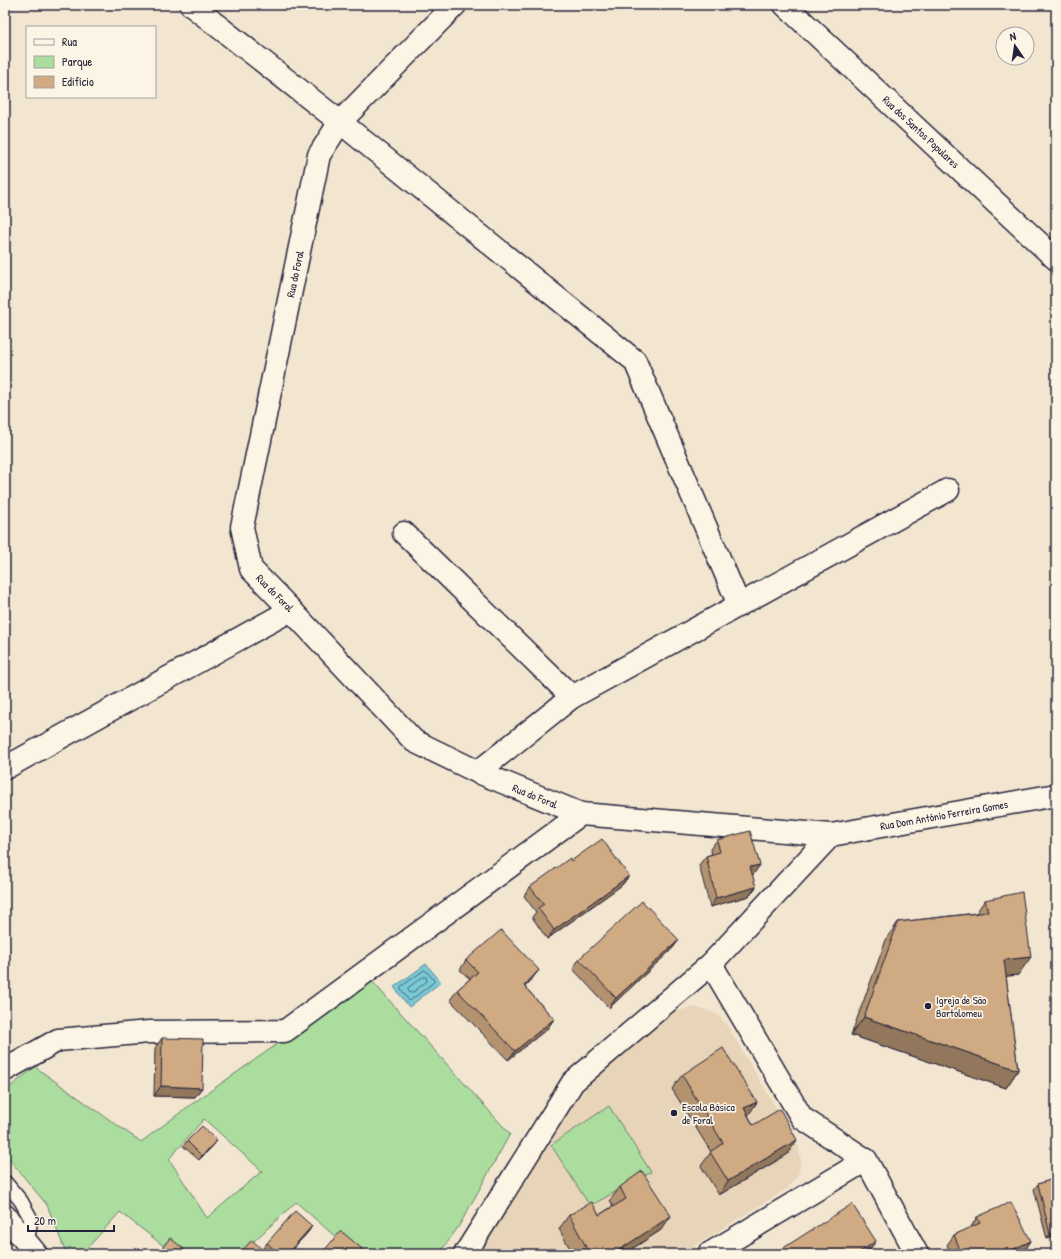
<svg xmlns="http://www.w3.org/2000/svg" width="1061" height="1259" font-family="'Patrick Hand',sans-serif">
	<rect width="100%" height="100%" fill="#f3e6d1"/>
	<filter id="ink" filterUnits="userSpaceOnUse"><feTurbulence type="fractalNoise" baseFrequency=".025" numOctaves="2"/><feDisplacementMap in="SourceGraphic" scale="8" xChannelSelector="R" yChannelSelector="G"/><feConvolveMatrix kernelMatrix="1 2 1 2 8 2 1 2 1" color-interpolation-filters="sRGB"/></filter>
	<g filter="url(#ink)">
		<path fill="#e8d4b9" d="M 693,1007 L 706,1010 L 718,1015 L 728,1027 L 794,1138 L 799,1148 L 801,1162 L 798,1175 L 788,1188 L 682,1254 L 473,1254 L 589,1083 L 665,1018 L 677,1011 Z"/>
		<g fill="#abdd9e" stroke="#66806c" fill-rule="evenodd">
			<path d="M 370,979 L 510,1134 L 459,1226 L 439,1254 L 355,1254 L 296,1202 L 240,1254 L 174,1254 L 120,1212 L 82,1254 L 75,1254 L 70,1247 L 65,1250 L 47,1205 L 5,1154 L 5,1091 L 35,1067 L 141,1142 L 189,1106 ZM 204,1119 L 262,1171 L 207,1218 L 169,1159 Z"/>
			<path d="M 609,1106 L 651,1172 L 590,1206 L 551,1145 Z"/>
		</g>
		<path fill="#7acad5" stroke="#578797" d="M 426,964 L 441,982 L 409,1007 L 394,987 Z"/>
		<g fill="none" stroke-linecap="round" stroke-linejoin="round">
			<g stroke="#456579" stroke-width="1">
				<path d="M 425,970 L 434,980 L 434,982 L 411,1000 L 409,1001 L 401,989 L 401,987 Z"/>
				<path d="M 423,977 L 426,977 L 427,980 L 427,981 L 412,993 L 410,993 L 408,990 L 408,988 Z"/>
			</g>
			<defs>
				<path id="service" d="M 5,1182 L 21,1201 L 31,1219 L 27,1243"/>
				<g id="minor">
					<path d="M 191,5 L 340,122 L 635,361 L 739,605"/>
					<path d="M 455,5 L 340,122 L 319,155 L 242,527 L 251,569 L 291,610 L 414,741 L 478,772 L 581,814 L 831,835 L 1056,795"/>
					<path d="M 785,5 L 1056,259"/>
					<path d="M 404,533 L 572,697"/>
					<path d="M 5,768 L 291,610"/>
					<path d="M 478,772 L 572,697 L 948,490"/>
					<path d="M 711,964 L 802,1118 L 866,1160 L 917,1254"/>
					<path d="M 5,1070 L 58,1040 L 149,1032 L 285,1031 L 581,814"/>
					<path d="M 465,1254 L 573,1082 L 711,964 L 831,835"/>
					<path d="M 709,1254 L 866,1160"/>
				</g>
				<path id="tertiary" d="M 5,1216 L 36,1254"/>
			</defs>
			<use href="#service" stroke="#22223b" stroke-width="16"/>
			<use href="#minor" stroke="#22223b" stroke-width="25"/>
			<use href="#tertiary" stroke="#22223b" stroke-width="25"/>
			<use href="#service" stroke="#fcf5e5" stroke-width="13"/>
			<use href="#minor" stroke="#fcf5e5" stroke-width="22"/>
			<use href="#tertiary" stroke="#fcf5e5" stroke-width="22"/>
		</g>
		<g fill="#b39270" stroke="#22223b">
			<path d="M 717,840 L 760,865 L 752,875 L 756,887 L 749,896 L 710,907 L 699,865 L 706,856 L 712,854 L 710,849 Z"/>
			<path d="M 571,861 L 629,876 L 622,885 L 547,939 L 532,917 L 536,912 L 524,896 L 530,887 Z"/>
			<path d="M 985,900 L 1018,975 L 1006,976 L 1018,1070 L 1006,1088 L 851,1035 L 886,940 L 898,922 L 976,913 Z"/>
			<path d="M 679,940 L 672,949 L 609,1008 L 573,969 L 579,959 Z"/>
			<path d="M 466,960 L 532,979 L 525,987 L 554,1019 L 547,1029 L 508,1060 L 450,1000 L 457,990 L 470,979 L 460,970 Z"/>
			<path d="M 162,1038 L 195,1097 L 154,1096 L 155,1048 Z"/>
			<path d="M 682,1075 L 757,1102 L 748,1115 L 753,1125 L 788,1154 L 719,1195 L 701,1166 L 711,1152 L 672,1089 Z"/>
			<path d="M 187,1141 L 214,1145 L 199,1160 L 183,1146 Z"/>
			<path d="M 1056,1178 L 1056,1236 L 1047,1239 L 1034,1189 L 1038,1184 Z"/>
			<path d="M 620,1187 L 661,1230 L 624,1254 L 573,1254 L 559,1229 L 569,1215 L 599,1215 L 613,1206 L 610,1200 Z"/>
			<path d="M 977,1217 L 1031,1241 L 1025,1250 L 1016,1254 L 951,1254 L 947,1245 L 954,1235 L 971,1228 L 971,1227 Z"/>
			<path d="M 309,1231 L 288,1254 L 271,1254 L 263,1248 L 267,1243 Z"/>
		</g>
		<g fill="#92775b" stroke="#22223b">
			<path d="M 760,865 L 753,875 L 743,877 L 750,867 Z"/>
			<path d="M 629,876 L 622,885 L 547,939 L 554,930 Z"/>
			<path d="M 756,887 L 749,896 L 710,907 L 716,898 Z"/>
			<path d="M 679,940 L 672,949 L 609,1008 L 616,998 Z"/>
			<path d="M 1031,957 L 1018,975 L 991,978 L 1004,960 Z"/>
			<path d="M 539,970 L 532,979 L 518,995 L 524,986 Z"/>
			<path d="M 864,1017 L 1018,1070 L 1006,1088 L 851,1035 Z"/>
			<path d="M 554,1019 L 547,1029 L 508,1060 L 515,1051 Z"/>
			<path d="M 161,1086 L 202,1088 L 195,1097 L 154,1096 Z"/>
			<path d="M 757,1102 L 748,1116 L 744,1108 Z"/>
			<path d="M 217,1140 L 214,1145 L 199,1160 L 202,1156 Z"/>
			<path d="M 797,1140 L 788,1154 L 719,1195 L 728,1181 Z"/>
			<path d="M 671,1216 L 661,1230 L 624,1254 L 613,1254 Z"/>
			<path d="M 312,1226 L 309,1231 L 288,1254 L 287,1254 Z"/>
			<path d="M 1056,1232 L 1056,1236 L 1047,1239 L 1050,1234 Z"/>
			<path d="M 876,1241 L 869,1251 L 865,1254 L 857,1254 Z"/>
			<path d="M 1031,1241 L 1025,1250 L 1016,1254 L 1003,1254 Z"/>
		</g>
		<g fill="#d0aa82" stroke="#22223b">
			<path d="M 750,831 L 760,865 L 750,867 L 756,887 L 716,898 L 706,856 L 720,852 L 717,840 Z"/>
			<path d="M 602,839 L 629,876 L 554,930 L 538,908 L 544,904 L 530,887 L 570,858 L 571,861 Z"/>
			<path d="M 1022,892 L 1031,957 L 1004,960 L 1018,1070 L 864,1017 L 898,922 L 988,912 L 985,900 Z"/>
			<path d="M 642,901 L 679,940 L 616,998 L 579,959 Z"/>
			<path d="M 501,930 L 539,970 L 524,986 L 554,1019 L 515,1051 L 457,990 L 478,972 L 466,960 Z"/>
			<path d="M 162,1038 L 203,1039 L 202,1088 L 161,1086 Z"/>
			<path d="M 723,1048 L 757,1102 L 744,1108 L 753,1125 L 780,1109 L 797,1140 L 728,1181 L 710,1152 L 723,1143 L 682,1075 Z"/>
			<path d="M 202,1126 L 217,1140 L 202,1156 L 187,1141 Z"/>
			<path d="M 642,1171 L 671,1216 L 613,1254 L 590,1254 L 569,1215 L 592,1202 L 599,1215 L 626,1199 L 620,1187 Z"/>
			<path d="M 1056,1178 L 1056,1232 L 1050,1234 L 1038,1184 Z"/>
			<path d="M 1011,1202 L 1031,1241 L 1003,1254 L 962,1254 L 954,1235 L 980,1223 L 977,1217 Z"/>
			<path d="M 852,1204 L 876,1241 L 857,1254 L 774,1254 Z"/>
			<path d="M 295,1211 L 312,1226 L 287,1254 L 279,1254 L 267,1243 Z"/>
			<path d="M 341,1231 L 368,1254 L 321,1254 Z"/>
			<path d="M 170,1238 L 190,1254 L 157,1254 Z"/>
			<path d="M 252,1240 L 267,1254 L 239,1254 Z"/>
		</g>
	</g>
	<g fill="#22223b" stroke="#fcf5e5" stroke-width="1.5">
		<circle cx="928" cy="1006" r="4"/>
		<circle cx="674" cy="1113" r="4"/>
	</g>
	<g text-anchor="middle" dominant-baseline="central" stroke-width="3.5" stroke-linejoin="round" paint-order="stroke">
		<g font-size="11" fill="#22223b" stroke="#fcf5e5">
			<text transform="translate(921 132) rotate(43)">Rua dos Santos Populares</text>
			<text transform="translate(295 274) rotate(-78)">Rua do Foral</text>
			<text transform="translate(275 593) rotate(45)">Rua do Foral</text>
			<text transform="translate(535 796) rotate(22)">Rua do Foral</text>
			<text transform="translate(944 815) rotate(-10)">Rua Dom António Ferreira Gomes</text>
		</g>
		<g font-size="11" fill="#22223b" stroke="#fcf5e5" text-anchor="start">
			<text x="936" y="1000">Igreja de São<tspan x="936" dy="13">Bartolomeu</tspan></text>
			<text x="682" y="1107">Escola Básica<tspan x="682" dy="13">de Foral</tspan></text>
		</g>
	</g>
	<rect width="1061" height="1259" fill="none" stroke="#fcf5e5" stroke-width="20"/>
	<rect x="10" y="10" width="1041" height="1239" fill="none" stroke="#22223b" stroke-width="1.5" filter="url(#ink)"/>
	<rect x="26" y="26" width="130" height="72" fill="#fcf5e5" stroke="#a5a1a1"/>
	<rect x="34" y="39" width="20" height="6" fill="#fcf5e5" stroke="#a5a1a1"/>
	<text x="62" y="46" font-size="12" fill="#22223b">Rua</text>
	<rect x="34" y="56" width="20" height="12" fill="#abdd9e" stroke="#a5a1a1"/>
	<text x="62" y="66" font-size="12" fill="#22223b">Parque</text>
	<rect x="34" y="76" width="20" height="12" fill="#d0aa82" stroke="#a5a1a1"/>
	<text x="62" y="86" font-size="12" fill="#22223b">Edifício</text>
	<g transform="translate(1015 46) rotate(347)"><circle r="19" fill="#fcf5e5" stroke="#a5a1a1"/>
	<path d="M0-3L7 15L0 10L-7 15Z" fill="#22223b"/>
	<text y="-6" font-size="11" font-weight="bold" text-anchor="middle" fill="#22223b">N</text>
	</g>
	<path d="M28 1225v6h86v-6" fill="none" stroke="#22223b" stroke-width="2"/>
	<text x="34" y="1225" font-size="12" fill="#22223b" stroke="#fcf5e5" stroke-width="3" paint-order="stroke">20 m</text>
</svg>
